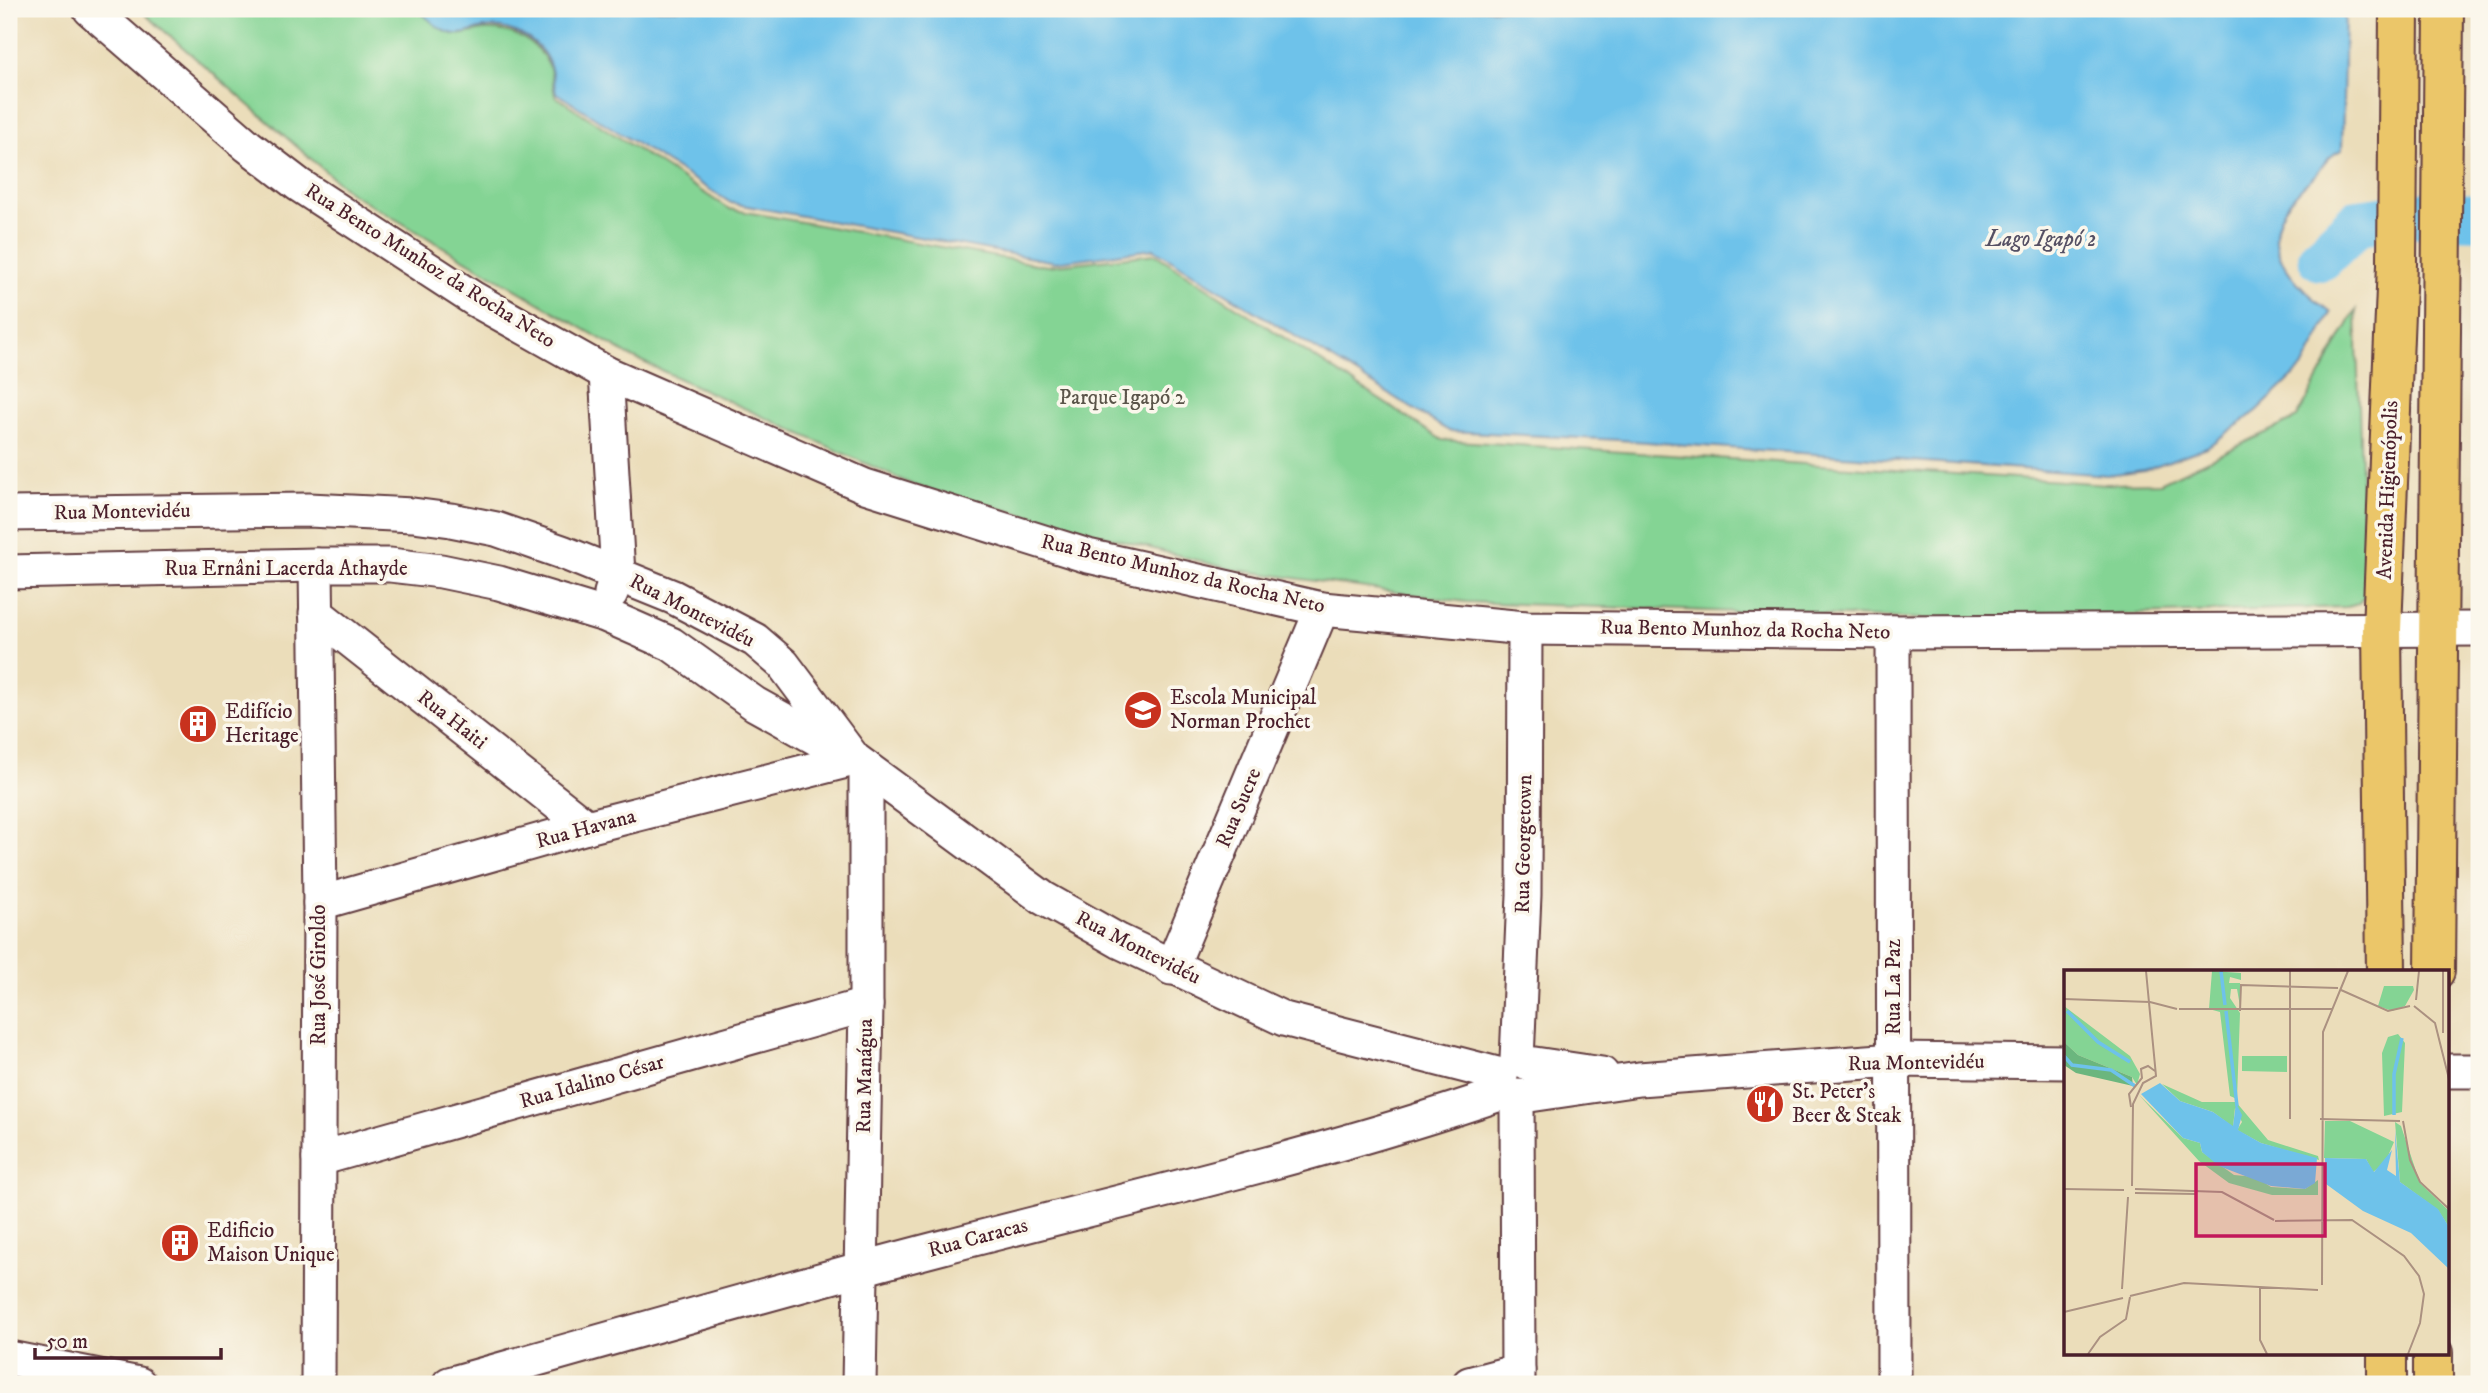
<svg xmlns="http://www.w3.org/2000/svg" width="2488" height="1393" font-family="'IM FELL DW Pica',serif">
	<rect width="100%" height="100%" fill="#fbf7ec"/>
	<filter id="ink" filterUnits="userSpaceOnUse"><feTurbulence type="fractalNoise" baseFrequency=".0143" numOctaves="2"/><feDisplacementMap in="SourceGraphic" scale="14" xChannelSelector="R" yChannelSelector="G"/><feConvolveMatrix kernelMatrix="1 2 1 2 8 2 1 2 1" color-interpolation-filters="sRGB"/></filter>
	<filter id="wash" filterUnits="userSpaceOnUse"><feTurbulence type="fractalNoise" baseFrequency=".00686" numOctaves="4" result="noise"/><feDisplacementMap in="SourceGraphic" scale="28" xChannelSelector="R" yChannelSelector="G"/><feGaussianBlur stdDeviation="1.57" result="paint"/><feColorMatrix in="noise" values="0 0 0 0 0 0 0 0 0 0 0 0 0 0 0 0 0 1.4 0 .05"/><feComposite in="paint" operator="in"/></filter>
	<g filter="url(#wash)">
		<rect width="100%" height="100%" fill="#ebddba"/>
		<path fill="#84d494" stroke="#677a60" stroke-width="2" d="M 139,9 L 417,9 C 426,16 437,28 447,32 C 461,38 471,31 485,30 C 509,28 537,40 548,64 C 553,73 553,86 555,96 L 729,209 L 1047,266 L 1155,254 L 1442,440 L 2107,484 L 2160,483 L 2297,418 L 2356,310 L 2365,596 L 2358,604 L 2346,607 L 1953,620 L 1466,602 L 1230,569 L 915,486 L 632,357 L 349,192 Z"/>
		<path fill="#6ec2ea" stroke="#5c708a" stroke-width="2" d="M 417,9 L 2345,9 L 2342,150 C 2327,155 2322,169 2311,179 C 2248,235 2279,270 2331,313 L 2303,367 L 2257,411 L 2207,447 L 2144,470 L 2107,475 L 1619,440 L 1449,431 L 1154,249 L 1055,262 L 731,203 L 556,93 C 554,84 553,75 550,66 C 541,39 506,22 479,29 C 469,32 458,37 447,32 C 437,29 426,16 417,9 Z"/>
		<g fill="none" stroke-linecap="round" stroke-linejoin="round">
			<path stroke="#6ec2ea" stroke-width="46" d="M 2321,258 L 2358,222 L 2413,215 L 2479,217"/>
		</g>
	</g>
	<g filter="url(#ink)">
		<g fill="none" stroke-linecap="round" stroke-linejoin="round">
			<defs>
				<g id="minor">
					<path d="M 90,9 L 248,146 L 299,185 L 474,299 L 606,373 L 865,486 L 1088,556 L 1322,609 L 1525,628 L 1893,632 L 2479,629"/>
					<path d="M 606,373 L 618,574 L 611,593"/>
					<path d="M 9,514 L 309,510 L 413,515 L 451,520 L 496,529 L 562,552 L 673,597 L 755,640 L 783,664 L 854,759 L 1043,898 L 1119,941 L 1284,1019 L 1501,1075"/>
					<path d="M 316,565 L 320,903 L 318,1384"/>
					<path d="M 9,572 L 316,565 L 390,565 L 441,571 L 499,583 L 605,615 L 671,644 L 755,704 L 843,753"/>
					<path d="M 316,613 L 587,827"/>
					<path d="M 1893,632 L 1894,1384"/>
					<path d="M 320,903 L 587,827 L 854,759"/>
					<path d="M 1171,968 L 1322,609"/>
					<path d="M 1517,1060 L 1524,895 L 1525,628"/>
					<path d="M 1528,1063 L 1602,1074"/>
					<path d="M 2448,1071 L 2479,1071"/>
					<path d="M 1517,1096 L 1518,1384"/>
					<path d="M 1523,1096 L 1639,1079 L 1894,1060 L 2066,1062"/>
					<path d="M 319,1159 L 866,1005"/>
					<path d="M 9,1358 L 139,1384"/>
					<path d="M 449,1384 C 613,1338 778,1290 943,1247 C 1131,1198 1322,1155 1506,1092"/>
					<path d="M 859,1384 L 866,1005 L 866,768"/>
					<path d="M 1469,1384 L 1518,1371"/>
				</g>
				<g id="major">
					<path d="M 2386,971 L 2382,629 L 2397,264 L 2399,9"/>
					<path d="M 2435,971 L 2444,9"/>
					<path d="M 2387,1384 L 2387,1353"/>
					<path d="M 2433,1384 L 2433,1353"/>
				</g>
			</defs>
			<use href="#minor" stroke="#623c40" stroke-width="37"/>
			<use href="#major" stroke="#623c40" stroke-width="42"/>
			<use href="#minor" stroke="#fff" stroke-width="33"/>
			<use href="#major" stroke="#ebc669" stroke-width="38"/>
		</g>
	</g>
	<defs>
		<symbol id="school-disc" viewBox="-11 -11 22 22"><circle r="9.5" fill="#c8321e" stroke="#fbf7ec"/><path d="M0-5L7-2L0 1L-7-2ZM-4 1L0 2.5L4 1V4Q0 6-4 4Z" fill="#fff"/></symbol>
		<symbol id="building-disc" viewBox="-11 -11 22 22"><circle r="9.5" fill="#c8321e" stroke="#fbf7ec"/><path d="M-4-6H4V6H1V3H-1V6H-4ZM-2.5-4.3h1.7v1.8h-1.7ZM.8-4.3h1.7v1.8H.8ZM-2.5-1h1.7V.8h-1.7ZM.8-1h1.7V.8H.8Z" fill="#fff"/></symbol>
		<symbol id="restaurant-disc" viewBox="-11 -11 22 22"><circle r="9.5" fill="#c8321e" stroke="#fbf7ec"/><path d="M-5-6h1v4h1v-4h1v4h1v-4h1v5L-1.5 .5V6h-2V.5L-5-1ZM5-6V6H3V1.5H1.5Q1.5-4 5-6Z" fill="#fff"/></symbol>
	</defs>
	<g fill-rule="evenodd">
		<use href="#school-disc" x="1121" y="688" width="44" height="44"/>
		<use href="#building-disc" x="176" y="702" width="44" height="44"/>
		<use href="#restaurant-disc" x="1743" y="1082" width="44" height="44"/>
		<use href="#building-disc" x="158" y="1221" width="44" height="44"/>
	</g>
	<g text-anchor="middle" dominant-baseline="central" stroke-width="7" stroke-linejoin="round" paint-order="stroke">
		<g font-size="21" fill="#4a1f2b" stroke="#fbf7ec">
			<text transform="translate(430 266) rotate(32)">Rua Bento Munhoz da Rocha Neto</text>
			<text transform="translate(2388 490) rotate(-88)">Avenida Higienópolis</text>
			<text transform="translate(122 512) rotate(-1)">Rua Montevidéu</text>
			<text x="286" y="569">Rua Ernâni Lacerda Athayde</text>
			<text transform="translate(1183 574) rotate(13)">Rua Bento Munhoz da Rocha Neto</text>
			<text transform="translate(692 611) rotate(27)">Rua Montevidéu</text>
			<text transform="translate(1745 630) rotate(1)">Rua Bento Munhoz da Rocha Neto</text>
			<text transform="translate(452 720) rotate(38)">Rua Haiti</text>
			<text transform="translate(1239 808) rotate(-67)">Rua Sucre</text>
			<text transform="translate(586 829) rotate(-15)">Rua Havana</text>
			<text transform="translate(1524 844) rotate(-89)">Rua Georgetown</text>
			<text transform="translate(1138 948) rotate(27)">Rua Montevidéu</text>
			<text transform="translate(319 975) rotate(-90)">Rua José Giroldo</text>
			<text transform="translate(1894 987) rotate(-90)">Rua La Paz</text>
			<text transform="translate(1916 1063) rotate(-1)">Rua Montevidéu</text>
			<text transform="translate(865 1076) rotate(-89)">Rua Manágua</text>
			<text transform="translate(592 1082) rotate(-16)">Rua Idalino César</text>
			<text transform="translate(978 1238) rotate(-15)">Rua Caracas</text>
		</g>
		<g font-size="21" fill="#5b554a" stroke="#fbf7ec">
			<text x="1122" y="398">Parque Igapó 2</text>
		</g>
		<g font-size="21" fill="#4a1f2b" stroke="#fbf7ec" text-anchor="start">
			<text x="1170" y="698">Escola Municipal<tspan x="1170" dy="24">Norman Prochet</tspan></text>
			<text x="225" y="712">Edifício<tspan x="225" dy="24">Heritage</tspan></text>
			<text x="1792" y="1092">St. Peter's<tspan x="1792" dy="24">Beer &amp; Steak</tspan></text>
			<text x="207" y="1231">Edificio<tspan x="207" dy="24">Maison Unique</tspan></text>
		</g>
		<g font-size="23" font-style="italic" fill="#555064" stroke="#fbf7ec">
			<text x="2041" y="239">Lago Igapó 2</text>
		</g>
	</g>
	<g transform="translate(2064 970)">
		<rect width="385" height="385" fill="#ebddba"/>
		<path d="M 148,1 L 177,3 L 177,10 L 166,7 L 165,13 L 176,13 L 176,36 L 173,19 L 167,19 L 166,28 L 176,43 L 173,129 L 166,126 L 156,42 L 145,39 ZM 320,16 L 349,16 L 350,20 L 341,36 L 328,41 L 314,36 ZM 0,36 L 66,86 L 76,104 L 73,115 L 68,107 L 14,85 L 0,72 ZM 334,64 L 341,73 L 338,142 L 320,146 L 318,83 L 324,67 ZM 178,86 L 223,86 L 223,102 L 178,101 ZM 98,114 L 138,132 L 172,132 L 204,170 L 254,186 L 255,190 L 197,173 L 173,160 L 178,152 L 171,138 L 169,157 L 149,142 L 116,131 ZM 75,125 L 119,168 L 136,173 L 138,182 L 170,205 L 192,207 L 207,217 L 241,219 L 254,210 L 254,225 L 208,225 L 165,213 L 135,191 ZM 261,151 L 286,151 L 330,172 L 321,193 L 309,202 L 302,189 L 260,188 ZM 331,152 L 337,156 L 356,213 L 385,241 L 385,257 L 374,240 L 336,212 Z" fill="#84d494"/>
		<path d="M 0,72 L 14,85 L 68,107 L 69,116 L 12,103 L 0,95 Z" fill="#6bb67e"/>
		<path d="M 96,113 L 116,131 L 149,142 L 169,156 L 172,133 L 178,145 L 174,160 L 197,173 L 253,188 L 251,213 L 241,219 L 207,216 L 155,196 L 138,182 L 136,173 L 119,168 L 77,124 ZM 331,160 L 336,212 L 374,239 L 385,257 L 385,299 L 347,263 L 299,241 L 262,214 L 261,188 L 302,189 L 310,202 L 328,180 L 323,200 L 332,206 Z" fill="#6ec2ea"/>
		<path fill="none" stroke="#6ec2ea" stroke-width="3.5" d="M 157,1 L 161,35M 3,41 L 34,72 L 66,92M 162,41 L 173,136M 0,86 L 8,95 L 47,100 L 71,116M 330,145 L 330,104 L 338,68"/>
		<path fill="none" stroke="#ab9181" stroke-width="2" d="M 226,1 L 226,149M 277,20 L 324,41 L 346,36M 0,29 L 86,32 L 113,39M 352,30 L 355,1M 350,36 L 371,53 L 385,109M 115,39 L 268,39M 176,41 L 177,15 L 274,18M 379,63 L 379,1M 67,137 L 65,124 L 78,108 L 77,99 L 84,96 L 91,101M 256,149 L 336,151M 339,151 L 346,190 L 356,212 L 385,239M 68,216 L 69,134 L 79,113 L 92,106 L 82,1M 0,219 L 60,220M 71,219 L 158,222 L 210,250M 71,223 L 133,224M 211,251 L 288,250 L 340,286 L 355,306 L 360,324 L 356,353 L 344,384M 258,315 L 259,62 L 284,1M 196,317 L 196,370 L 203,384M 58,319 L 64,227M 66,326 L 120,313 L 254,320M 0,342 L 59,328M 24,384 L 36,367 L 62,349 L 66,327"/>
		<path fill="#c2185b" fill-opacity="0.15" stroke="#c2185b" stroke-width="3.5" d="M 132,194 L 261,194 L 261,266 L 132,266 Z"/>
		<rect width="385" height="385" fill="none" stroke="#4a1f2b" stroke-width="3.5"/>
	</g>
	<rect width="2488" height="1393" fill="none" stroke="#fbf7ec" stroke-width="35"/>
	<path d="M35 1348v10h186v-10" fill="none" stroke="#4a1f2b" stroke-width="3.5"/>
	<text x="46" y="1348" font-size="21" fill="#4a1f2b" stroke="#fbf7ec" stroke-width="5" paint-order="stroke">50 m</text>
</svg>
